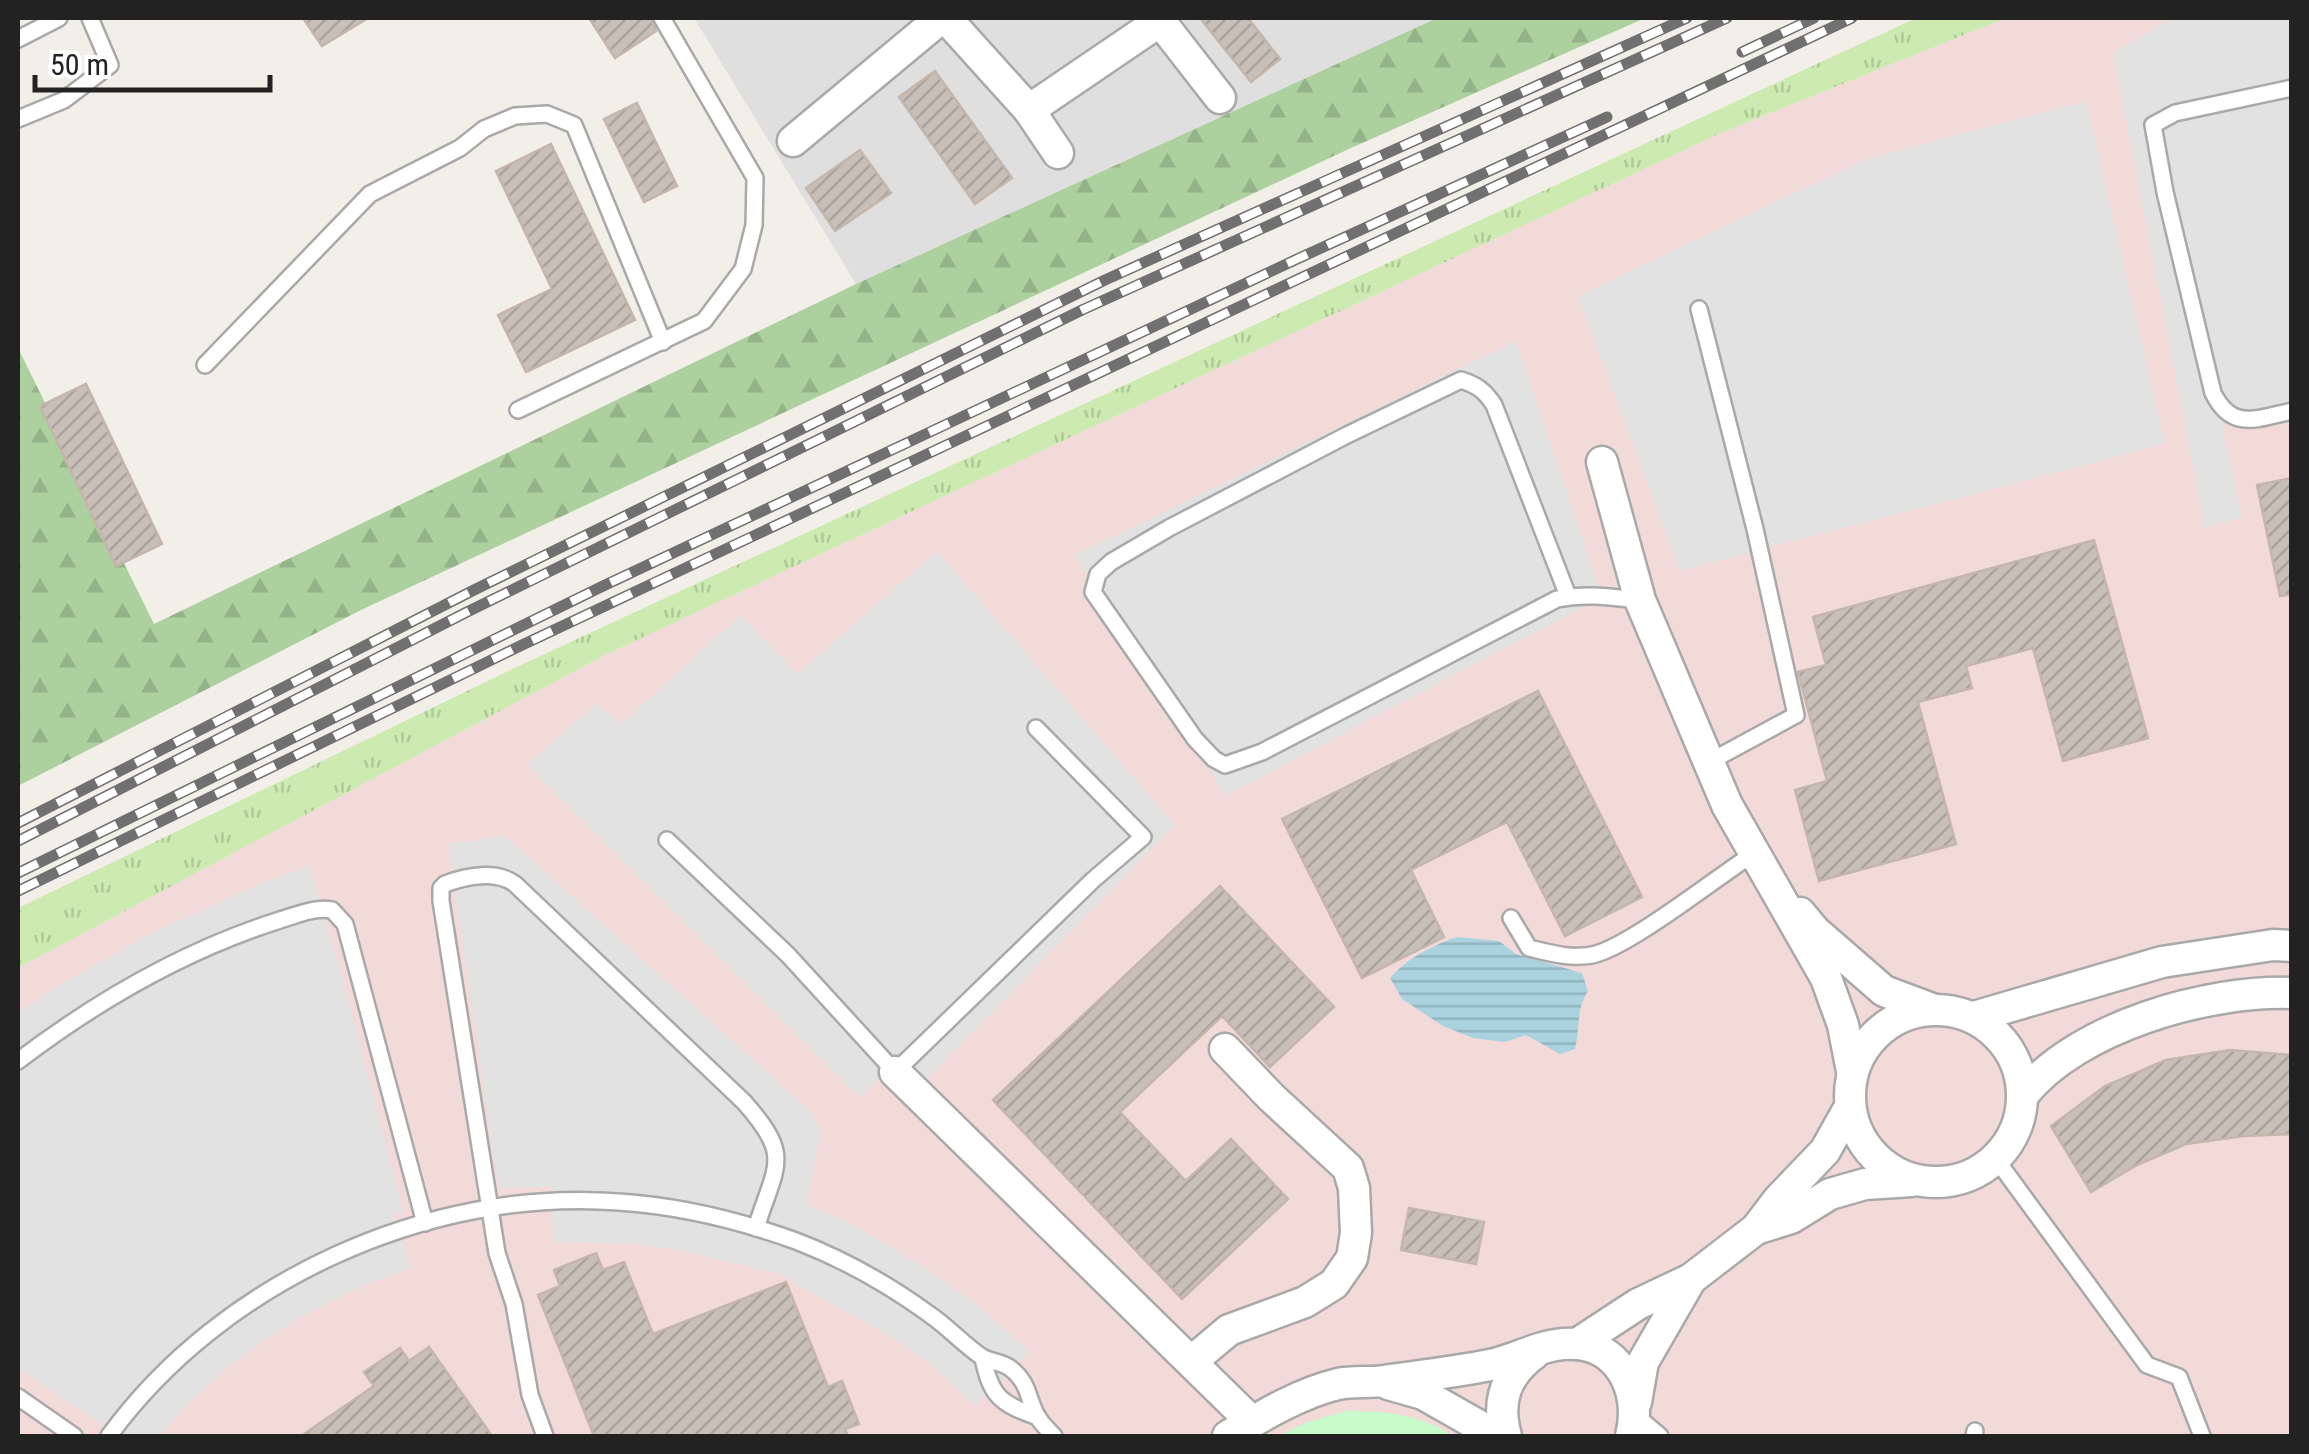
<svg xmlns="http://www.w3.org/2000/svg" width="2309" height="1454" font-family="'Roboto Condensed',sans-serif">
	<defs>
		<pattern id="grass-tufts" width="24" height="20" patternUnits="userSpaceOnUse" patternTransform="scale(2.5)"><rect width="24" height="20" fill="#cdebb0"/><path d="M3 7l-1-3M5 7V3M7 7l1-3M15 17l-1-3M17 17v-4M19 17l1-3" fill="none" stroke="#b0c997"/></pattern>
		<pattern id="forest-firs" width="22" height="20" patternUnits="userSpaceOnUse" patternTransform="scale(2.5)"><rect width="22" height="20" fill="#add19e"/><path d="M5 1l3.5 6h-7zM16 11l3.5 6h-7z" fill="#95b388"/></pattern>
		<pattern id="water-rules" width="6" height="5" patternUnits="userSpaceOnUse" patternTransform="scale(2.5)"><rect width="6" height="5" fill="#aad3df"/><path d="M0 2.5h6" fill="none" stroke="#92b5bf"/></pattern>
		<pattern id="building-hatch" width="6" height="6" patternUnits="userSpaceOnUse" patternTransform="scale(2.5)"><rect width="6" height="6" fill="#c7bfb8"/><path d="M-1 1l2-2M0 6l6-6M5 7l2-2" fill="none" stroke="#aba49e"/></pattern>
	</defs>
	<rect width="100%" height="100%" fill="#f2efe9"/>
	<path fill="#e0dfdf" d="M 694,18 L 1437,18 L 856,284 Z"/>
	<path fill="#f2dad9" d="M 2006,18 L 2291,18 L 2291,1436 L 18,1436 L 18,968 L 605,655 L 1721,133 Z"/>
	<path fill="url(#grass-tufts)" d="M 1916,18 L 2006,18 L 1721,133 L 605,655 L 18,968 L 18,908 L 521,665 Z"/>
	<path fill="url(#forest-firs)" d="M 1437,18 L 1645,18 L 1351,148 L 361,610 L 18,786 L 18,348 L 154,624 L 856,284 Z"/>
	<path fill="#c8facc" d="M 1346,1411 C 1384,1411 1421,1414 1453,1436 L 1278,1436 L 1308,1422 Z"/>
	<g fill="#e2e2e2">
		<path d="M 2173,18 L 2291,18 L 2291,409 L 2222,425 L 2242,517 L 2205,528 L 2113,53 Z"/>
		<path d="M 2086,101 L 2165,444 L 1680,571 L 1578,296 L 1866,159 Z"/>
		<path d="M 1516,341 L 1602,597 L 1225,796 L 1075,555 Z"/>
		<path d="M 937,551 L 1175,825 L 920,1086 L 895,1062 L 860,1098 L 527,765 L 596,703 L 621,724 L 741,615 L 797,674 Z"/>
		<path d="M 505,836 L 810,1111 L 821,1131 L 806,1205 L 843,1219 L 919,1264 L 977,1305 L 1029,1351 L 975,1406 L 937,1369 L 903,1344 L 779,1274 L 688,1252 L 637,1244 L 553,1242 L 550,1186 L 499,1189 L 448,844 Z"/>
		<path d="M 309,866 L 340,970 L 403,1211 L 393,1215 L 411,1268 L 355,1289 L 293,1321 L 234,1362 L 191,1401 L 159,1436 L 119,1436 L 18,1368 L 18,1013 L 63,983 L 156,931 L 262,883 Z"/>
	</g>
	<path fill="url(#water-rules)" d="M 1457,937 L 1499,941 L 1516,954 L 1582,973 L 1588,991 C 1576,1008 1580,1029 1575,1049 L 1560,1054 L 1526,1035 L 1505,1042 L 1473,1038 L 1443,1026 L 1402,999 L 1390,978 C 1410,956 1430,947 1457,937 Z"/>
	<g fill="url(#building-hatch)" stroke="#c4b6ab" stroke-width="2.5">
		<path d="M 303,18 L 368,18 L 322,46 Z"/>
		<path d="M 589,18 L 651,18 L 656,31 L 615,58 Z"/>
		<path d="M 1200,18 L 1248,18 L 1280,59 L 1251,82 Z"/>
		<path d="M 935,71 L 1012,178 L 975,204 L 899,97 Z"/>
		<path d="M 637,103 L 677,186 L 644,202 L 604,119 Z"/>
		<path d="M 551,144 L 635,320 L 526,372 L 498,315 L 552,289 L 496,171 Z"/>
		<path d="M 860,150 L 891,193 L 835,231 L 806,188 Z"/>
		<path d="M 86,384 L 162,544 L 116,566 L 40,406 Z"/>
		<path d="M 2292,478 L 2292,594 L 2280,596 L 2257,485 Z"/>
		<path d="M 2094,540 L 2148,738 L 2063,761 L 2033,648 L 1966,666 L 1972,688 L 1918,702 L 1956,844 L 1819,881 L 1795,790 L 1827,781 L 1798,672 L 1826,665 L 1813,617 Z"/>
		<path d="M 1538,691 L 1642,897 L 1565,936 L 1507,822 L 1411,870 L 1444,937 L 1362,978 L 1282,819 Z"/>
		<path d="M 1220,886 L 1334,1007 L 1270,1067 L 1222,1016 L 1120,1112 L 1186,1181 L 1231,1139 L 1288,1199 L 1182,1299 L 993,1100 Z"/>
		<path d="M 2230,1050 L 2292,1055 L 2292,1134 L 2244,1136 L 2186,1144 L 2137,1165 L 2091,1192 L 2051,1126 L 2105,1086 L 2166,1060 Z"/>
		<path d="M 1409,1208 L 1484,1222 L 1476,1264 L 1401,1250 Z"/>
		<path d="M 596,1253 L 603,1270 L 624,1262 L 653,1334 L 786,1282 L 828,1387 L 842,1381 L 859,1424 L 845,1429 L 848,1436 L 594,1436 L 538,1295 L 560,1286 L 554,1270 Z"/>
		<path d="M 429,1347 L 492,1436 L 301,1436 L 374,1386 L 364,1372 L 400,1348 L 409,1361 Z"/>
	</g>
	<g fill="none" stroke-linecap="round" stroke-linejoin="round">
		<defs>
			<g id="service">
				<path d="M 18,39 L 59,18"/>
				<path d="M 2292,88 L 2175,113 L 2153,125 L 2165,192 L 2213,393 C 2232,431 2256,419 2292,411"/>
				<path d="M 18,119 L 64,100 L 110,65 L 90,18"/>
				<path d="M 1699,309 L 1755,529 L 1796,715 L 1709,762"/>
				<path d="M 205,365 L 370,194 L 460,148 L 484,129 L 515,116 L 547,114 L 574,125 L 663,342"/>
				<path d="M 518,410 L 704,321 L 743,269 L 754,225 L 755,178 L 662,18"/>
				<path d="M 1568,596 L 1494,405 C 1485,391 1477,385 1461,380 L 1345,436 L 1169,528 L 1111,562 L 1098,574 L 1093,592 L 1195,739 L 1214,759 L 1225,765 L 1262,752 L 1557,599 C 1586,593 1610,597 1640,600"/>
				<path d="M 667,840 L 788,955 L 895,1072 L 1093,880 L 1143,837 L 1036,728"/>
				<path d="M 1511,918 L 1529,948 C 1550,953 1570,959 1592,955 C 1628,948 1717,877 1753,854"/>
				<path d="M 18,1061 C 97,1001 185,950 280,920 C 297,915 314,907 332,910 L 345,924 L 425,1223"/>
				<path d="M 1996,1159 L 2147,1365 L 2179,1377 L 2202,1436"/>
				<path d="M 983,1358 C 991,1397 1001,1404 1038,1417"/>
				<path d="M 18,1397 L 74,1436"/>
				<path d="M 1634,1414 L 1660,1436"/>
				<path d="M 109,1436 C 221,1282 428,1187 619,1202 C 678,1206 741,1221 796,1241 C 843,1259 889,1285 929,1314 C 948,1327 964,1345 982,1357 C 991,1362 1002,1362 1010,1368 C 1031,1384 1027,1401 1039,1419 C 1043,1425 1049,1431 1054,1436"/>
				<path d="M 545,1436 L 530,1395 L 514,1304 L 497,1253 L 441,901 L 441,888 L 445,884 C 466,876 496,870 515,884 L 744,1102 C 793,1157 776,1164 756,1228"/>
				<path d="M 1974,1436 L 1975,1431"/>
			</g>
			<g id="minor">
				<path d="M 946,18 L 1029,110 L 1058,153"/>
				<path d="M 1029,110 L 1160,21 L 1220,98"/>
				<path d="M 793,141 L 941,18"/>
				<path d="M 1602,462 L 1640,600 L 1727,805 L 1826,978 L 1843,1025 L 1852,1071"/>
				<path d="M 1800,913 L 1815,931 L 1884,991 L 1932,1009"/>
				<circle cx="1936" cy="1096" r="86"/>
				<path d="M 1974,1017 L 2162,962 L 2273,945 L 2292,946"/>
				<path d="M 895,1072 L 1252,1422"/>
				<path d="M 2023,1095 C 2077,1027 2207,990 2292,993"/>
				<path d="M 1756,1229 L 1791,1218 L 1830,1194 L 1865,1184 L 1912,1181"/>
				<path d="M 1577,1344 L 1638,1304 L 1691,1279 L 1756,1229 L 1778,1200 L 1825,1151 L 1848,1110"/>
				<path d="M 1192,1361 L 1229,1330 L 1305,1302 L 1334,1284 L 1352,1258 L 1356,1233 L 1354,1188 L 1348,1168 L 1271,1097 L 1225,1049"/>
				<path d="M 1388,1384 L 1423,1394 L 1497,1436"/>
				<path d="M 1636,1402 L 1643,1362 L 1691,1279"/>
				<path d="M 1228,1436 C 1262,1416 1300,1393 1338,1384 C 1353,1381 1369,1383 1384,1381 C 1419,1376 1455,1372 1490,1365 C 1514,1360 1538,1346 1563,1344 C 1618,1339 1643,1390 1631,1436"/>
				<path d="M 1506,1436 C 1496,1401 1506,1374 1535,1353"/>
			</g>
		</defs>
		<use href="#service" stroke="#a9a9a9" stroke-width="20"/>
		<use href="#minor" stroke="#a9a9a9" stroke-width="35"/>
		<use href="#service" stroke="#fff" stroke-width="15"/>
		<use href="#minor" stroke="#fff" stroke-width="30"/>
		<defs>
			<g id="rail">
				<path d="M 1742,52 L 1814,18"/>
				<path d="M 18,823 L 474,590 L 1105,280 L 1687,18"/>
				<path d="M 18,841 L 465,613 L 1082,310 L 1727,18"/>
				<path d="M 18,873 L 601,587 L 1295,260 L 1607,117"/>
				<path d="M 18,891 L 520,646 L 1852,18"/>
			</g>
		</defs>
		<use href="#rail" stroke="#707070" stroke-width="11"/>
		<use href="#rail" stroke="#fff" stroke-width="8" stroke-dasharray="22" stroke-linecap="butt"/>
	</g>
	<rect width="2309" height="1454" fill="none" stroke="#222222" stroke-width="40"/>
	<path d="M35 75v15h235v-15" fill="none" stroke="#222222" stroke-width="5"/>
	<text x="50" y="75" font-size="30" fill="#222222" stroke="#ffffff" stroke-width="8" paint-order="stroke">50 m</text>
</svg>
